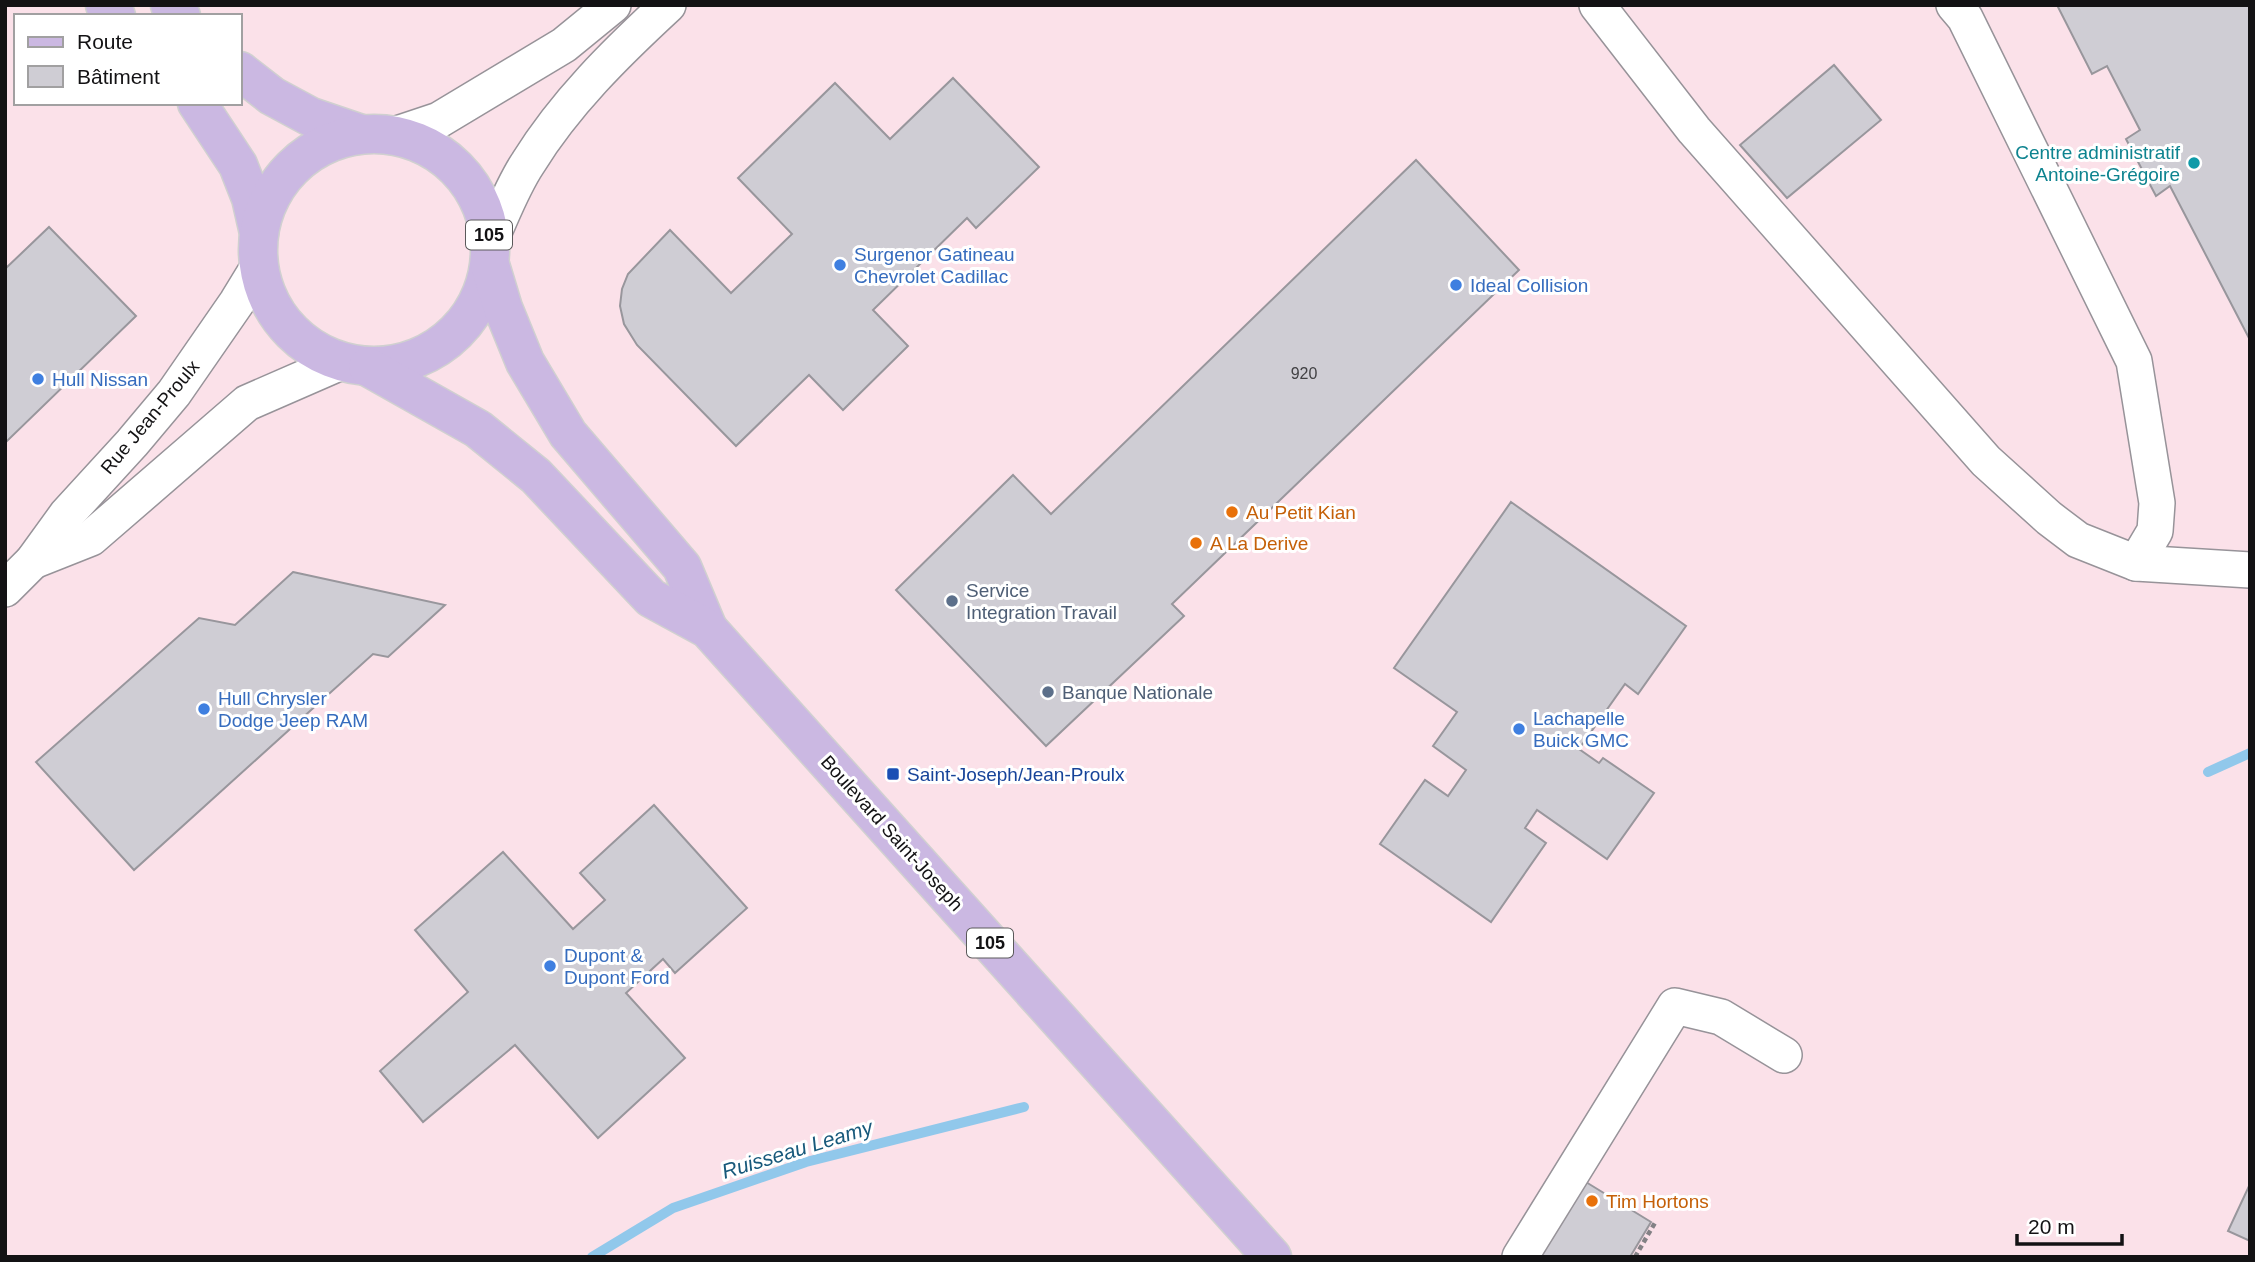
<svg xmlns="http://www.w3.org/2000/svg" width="2255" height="1262" font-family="Arial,sans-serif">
	<rect width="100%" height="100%" fill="#f5f1f8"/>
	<path fill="#fbe1e9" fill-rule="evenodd" d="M 5,5 L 2250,5 L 2250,1257 L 5,1257 ZM 16,16 L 240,16 L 240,103 L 16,103 Z"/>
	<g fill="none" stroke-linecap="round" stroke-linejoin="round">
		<g stroke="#91c8eb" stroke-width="10">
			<path d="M 2208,772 L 2250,753"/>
			<path d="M 592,1257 L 673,1208 L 806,1162 L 1024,1107"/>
		</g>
	</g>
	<g fill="#cfcdd4" stroke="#98969c" stroke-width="2">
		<path d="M 2057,5 L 2250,5 L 2250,340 L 2170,186 L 2156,196 L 2126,139 L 2140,130 L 2107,66 L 2092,74 Z"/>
		<path d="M 1834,65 L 1881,120 L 1787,198 L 1740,145 Z"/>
		<path d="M 953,78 L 1039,167 L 976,228 L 967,218 L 873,310 L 908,346 L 843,410 L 809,375 L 736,446 L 637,345 L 624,324 L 620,306 L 622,289 L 628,274 L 670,230 L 731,293 L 792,234 L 738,178 L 835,83 L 890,139 Z"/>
		<path d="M 1416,160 L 1519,270 L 1172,604 L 1184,616 L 1046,746 L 896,590 L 1013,475 L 1051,514 Z"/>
		<path d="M 49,227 L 136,316 L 5,443 L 5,269 Z"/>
		<path d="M 1511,502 L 1686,626 L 1638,694 L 1625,684 L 1579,749 L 1599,763 L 1603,758 L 1654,793 L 1607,859 L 1537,810 L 1525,828 L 1546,843 L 1491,922 L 1380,844 L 1425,780 L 1448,796 L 1466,770 L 1433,746 L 1457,712 L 1394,668 Z"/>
		<path d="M 293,572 L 445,605 L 388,657 L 373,654 L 134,870 L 36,762 L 199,618 L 235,625 Z"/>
		<path d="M 654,805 L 747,908 L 675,973 L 663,959 L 626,993 L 685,1058 L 598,1138 L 515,1045 L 423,1122 L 380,1071 L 468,992 L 415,930 L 503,852 L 573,929 L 605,900 L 580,873 Z"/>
		<path d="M 1581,1179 L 1651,1222 L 1630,1257 L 1533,1257 Z"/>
		<path d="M 2250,1184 L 2250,1241 L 2228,1231 Z"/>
	</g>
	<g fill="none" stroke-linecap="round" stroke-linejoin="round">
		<defs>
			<g id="minor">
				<path d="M 1597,5 L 1694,130 L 1986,461 L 2049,518 L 2078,540 L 2136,563 L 2155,531 L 2157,503 L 2134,361 L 1965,18 L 1954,5"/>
				<path d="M 394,135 L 439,120 L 564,45 L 613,5"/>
				<path d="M 490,241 C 502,215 512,187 528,163 C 565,103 616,53 668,5"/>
				<path d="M 33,561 L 91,538 L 247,403 L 341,362"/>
				<path d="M 2136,563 L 2250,570"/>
				<path d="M 5,589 L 33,561 L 67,514 L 132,443 L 174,393 L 237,302 L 259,266"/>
				<path d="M 1520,1257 L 1675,1006 L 1721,1017 L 1784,1055"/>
			</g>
			<g id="major">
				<path d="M 105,5 L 116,16"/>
				<path d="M 170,5 L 181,16"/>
				<path d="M 240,71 L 272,96 L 311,117 L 361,134"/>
				<path d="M 197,103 L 238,165 L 251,198 L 259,233"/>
				<circle cx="374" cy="250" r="116"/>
				<path d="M 490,265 L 503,308 L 525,362 L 568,434 L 682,567 L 708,629"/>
				<path d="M 368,367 L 478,429 L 536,476 L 651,598 L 708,629 L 1272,1257"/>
			</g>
		</defs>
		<use href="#minor" stroke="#979399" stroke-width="38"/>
		<use href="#major" stroke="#d0d0d0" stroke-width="41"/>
		<path stroke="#838185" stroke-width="4.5" stroke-dasharray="5 3.5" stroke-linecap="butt" d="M 1635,1257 L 1656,1221"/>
		<use href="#minor" stroke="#fff" stroke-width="35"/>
		<use href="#major" stroke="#cbb8e2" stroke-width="38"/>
	</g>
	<circle fill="#0f9aa8" stroke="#fff" stroke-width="2.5" cx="2194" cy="163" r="7"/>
	<g fill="#3f7fe0" stroke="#fff" stroke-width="2.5">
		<circle cx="840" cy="265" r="7"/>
		<circle cx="1456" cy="285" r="7"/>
		<circle cx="38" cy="379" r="7"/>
		<circle cx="204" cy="709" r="7"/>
		<circle cx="1519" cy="729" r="7"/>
		<circle cx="550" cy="966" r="7"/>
	</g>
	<g fill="#e8710a" stroke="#fff" stroke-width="2.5">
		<circle cx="1232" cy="512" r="7"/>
		<circle cx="1196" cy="543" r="7"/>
		<circle cx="1592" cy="1201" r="7"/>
	</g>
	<g fill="#5c6f8a" stroke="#fff" stroke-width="2.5">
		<circle cx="952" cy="601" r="7"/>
		<circle cx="1048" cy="692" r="7"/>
	</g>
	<rect fill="#1a4fb4" stroke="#fff" stroke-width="2.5" x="886" y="767" width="14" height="14" rx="3.5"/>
	<g text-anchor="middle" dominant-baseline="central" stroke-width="6" stroke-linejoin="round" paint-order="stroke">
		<g font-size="16" fill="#424144">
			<text x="1304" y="373">920</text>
		</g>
		<g fill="#fff" stroke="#5a595a" stroke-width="2">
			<rect x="466" y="220.5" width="46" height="29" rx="5"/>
			<rect x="967" y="928.5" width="46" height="29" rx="5"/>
		</g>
		<g font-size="18" font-weight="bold" fill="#131214">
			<text x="489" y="235">105</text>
			<text x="990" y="943">105</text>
		</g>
		<g font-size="19" fill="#0d838f" stroke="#fff" text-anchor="end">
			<text x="2180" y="152">Centre administratif<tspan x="2180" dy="22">Antoine-Grégoire</tspan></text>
		</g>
		<g font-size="19" fill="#366cbe" stroke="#fff" text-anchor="start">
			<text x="854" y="254">Surgenor Gatineau<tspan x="854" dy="22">Chevrolet Cadillac</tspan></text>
			<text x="1470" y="285">Ideal Collision</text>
			<text x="52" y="379">Hull Nissan</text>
			<text x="218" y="698">Hull Chrysler<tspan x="218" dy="22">Dodge Jeep RAM</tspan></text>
			<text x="1533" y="718">Lachapelle<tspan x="1533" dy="22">Buick GMC</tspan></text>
			<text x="564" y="955">Dupont &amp;<tspan x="564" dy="22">Dupont Ford</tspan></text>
		</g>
		<g font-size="19" fill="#131214" stroke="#fff">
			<text transform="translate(150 417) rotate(-50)">Rue Jean-Proulx</text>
			<text transform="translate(892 833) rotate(48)">Boulevard Saint-Joseph</text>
		</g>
		<g font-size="19" fill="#c56008" stroke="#fff" text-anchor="start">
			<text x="1246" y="512">Au Petit Kian</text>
			<text x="1210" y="543">A La Derive</text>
			<text x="1606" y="1201">Tim Hortons</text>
		</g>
		<g font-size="19" fill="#4e5e75" stroke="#fff" text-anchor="start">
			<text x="966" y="590">Service<tspan x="966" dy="22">Integration Travail</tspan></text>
			<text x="1062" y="692">Banque Nationale</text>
		</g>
		<g font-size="19" fill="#164399" stroke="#fff" text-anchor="start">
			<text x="907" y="774">Saint-Joseph/Jean-Proulx</text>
		</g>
		<g font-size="21" font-style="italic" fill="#18597b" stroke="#fff">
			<text transform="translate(797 1149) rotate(-17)">Ruisseau Leamy</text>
		</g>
	</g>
	<rect width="2255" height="1262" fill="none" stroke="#131214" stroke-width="14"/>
	<rect x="14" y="14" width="228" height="91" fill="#ffffff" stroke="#a1a0a1" stroke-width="2"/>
	<rect x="28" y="37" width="35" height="10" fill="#cbb8e2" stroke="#a1a0a1" stroke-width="2"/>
	<text x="77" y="49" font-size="21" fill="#131214">Route</text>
	<rect x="28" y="66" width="35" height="21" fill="#cfcdd4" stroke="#a1a0a1" stroke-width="2"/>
	<text x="77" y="84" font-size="21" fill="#131214">Bâtiment</text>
	<path d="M2017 1234v10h105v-10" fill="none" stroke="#131214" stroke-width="3.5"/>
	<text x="2028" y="1234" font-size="21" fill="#131214" stroke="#ffffff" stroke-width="5" paint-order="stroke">20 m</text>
</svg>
